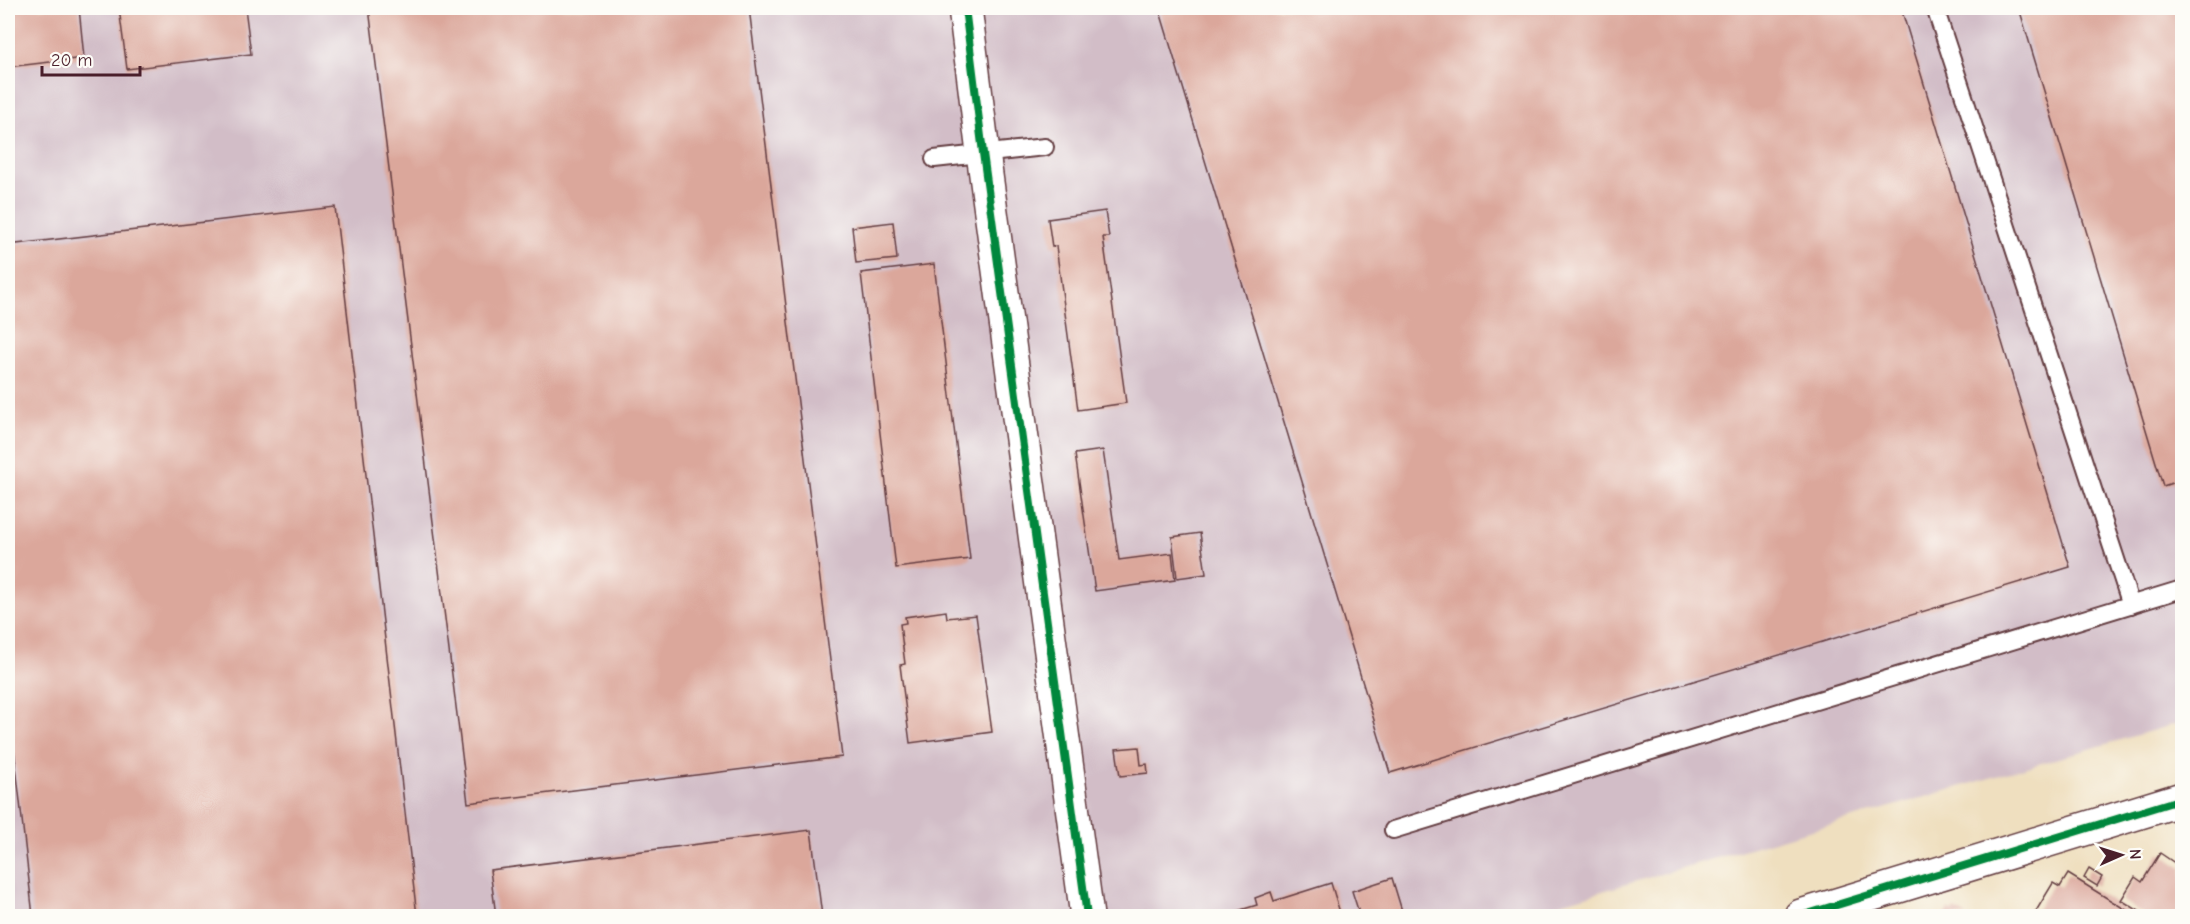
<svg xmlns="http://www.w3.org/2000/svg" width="2190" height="924" font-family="'Comic Neue',sans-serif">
	<rect width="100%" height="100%" fill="#fdfcf7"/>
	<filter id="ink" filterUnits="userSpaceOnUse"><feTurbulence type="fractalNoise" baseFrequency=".0167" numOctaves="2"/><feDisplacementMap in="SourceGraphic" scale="12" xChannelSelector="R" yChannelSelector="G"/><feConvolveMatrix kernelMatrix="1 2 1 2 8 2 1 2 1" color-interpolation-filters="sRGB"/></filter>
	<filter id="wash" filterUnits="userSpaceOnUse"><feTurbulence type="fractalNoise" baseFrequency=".008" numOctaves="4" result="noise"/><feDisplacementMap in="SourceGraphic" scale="24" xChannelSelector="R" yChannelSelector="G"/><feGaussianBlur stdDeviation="1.35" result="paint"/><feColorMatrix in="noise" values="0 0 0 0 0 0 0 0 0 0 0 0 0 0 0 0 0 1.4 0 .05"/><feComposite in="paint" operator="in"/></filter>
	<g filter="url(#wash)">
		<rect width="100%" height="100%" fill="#efdfbf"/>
		<path fill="#d2bdc7" d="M 8,8 L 2182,8 L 2182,722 L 1517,916 L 8,916 Z"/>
		<g id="blocks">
			<g fill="#dba79b">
				<path d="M 8,8 L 79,8 L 84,58 L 8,67 Z"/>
				<path d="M 119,8 L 245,8 L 251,54 L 127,69 Z"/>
				<path d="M 369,8 L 749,8 L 842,757 L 468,803 Z"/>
				<path d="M 1159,8 L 1901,8 L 2070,567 L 1390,773 Z"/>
				<path d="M 2019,8 L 2182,8 L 2182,480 L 2163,486 Z"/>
				<path d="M 335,207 L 417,916 L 33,916 L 8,696 L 8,245 Z"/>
				<path d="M 1105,211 L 1109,237 L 1103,237 L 1126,403 L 1078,410 L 1056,246 L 1052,247 L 1048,219 Z"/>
				<path d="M 893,222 L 897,259 L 856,263 L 852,227 Z"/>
				<path d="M 934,264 L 970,559 L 896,568 L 861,273 Z"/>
				<path d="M 1103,450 L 1119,560 L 1172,553 L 1175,580 L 1095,591 L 1075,454 Z"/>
				<path d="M 1200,533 L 1206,574 L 1177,578 L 1172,537 Z"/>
				<path d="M 946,611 L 947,618 L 976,615 L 992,732 L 910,743 L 900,665 L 905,664 L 900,624 L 906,623 L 905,617 Z"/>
				<path d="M 1139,747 L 1141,765 L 1147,764 L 1148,773 L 1120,776 L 1116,749 Z"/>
				<path d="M 811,830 L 822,916 L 496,916 L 490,870 Z"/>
				<path d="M 2160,853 L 2182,868 L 2182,916 L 2147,916 L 2121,900 L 2135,877 L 2142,882 Z"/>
				<path d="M 2089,869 L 2102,877 L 2097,886 L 2084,878 Z"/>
				<path d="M 2068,874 L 2136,916 L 2033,916 L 2053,883 L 2060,887 Z"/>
				<path d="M 1392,878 L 1402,911 L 1385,916 L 1360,916 L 1352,891 Z"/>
				<path d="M 1331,883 L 1341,916 L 1221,916 L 1257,905 L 1255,898 L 1271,892 L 1274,901 Z"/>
				<path d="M 1949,909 L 1953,912 L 1955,909 L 1967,916 L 1944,916 Z"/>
			</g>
		</g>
	</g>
	<g filter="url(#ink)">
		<use href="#blocks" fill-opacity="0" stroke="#633c41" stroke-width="1.5"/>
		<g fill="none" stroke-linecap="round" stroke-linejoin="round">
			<defs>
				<g id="service">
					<path d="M 1935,8 L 2131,605"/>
					<path d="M 934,159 L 1045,147"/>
					<path d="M 1393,830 L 2182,589"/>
				</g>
				<g id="tertiary">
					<path d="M 965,8 L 983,153 L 1087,916"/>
					<path d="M 1801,916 L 2182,799"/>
				</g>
			</defs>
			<use href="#service" stroke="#633c41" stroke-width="20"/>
			<use href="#tertiary" stroke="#633c41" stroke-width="36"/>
			<use href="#service" stroke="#fff" stroke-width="16"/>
			<use href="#tertiary" stroke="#fff" stroke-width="33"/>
			<defs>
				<g id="cycleway">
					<path d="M 965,8 L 983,153 L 1087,916"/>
					<path d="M 1801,916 L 2182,799"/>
				</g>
			</defs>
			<use href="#cycleway" stroke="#fdfcf7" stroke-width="11"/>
			<use href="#cycleway" stroke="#00873e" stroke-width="8"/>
		</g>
	</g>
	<rect width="2190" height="924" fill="none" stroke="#fdfcf7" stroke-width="30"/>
	<g transform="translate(2121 855) rotate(87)" stroke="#fdfcf7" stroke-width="4.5" paint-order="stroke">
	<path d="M0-4.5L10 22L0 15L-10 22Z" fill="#4a1f2b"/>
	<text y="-9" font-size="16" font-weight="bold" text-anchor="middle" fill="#4a1f2b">N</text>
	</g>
	<path d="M42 66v9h98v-9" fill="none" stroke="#4a1f2b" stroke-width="3"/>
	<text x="51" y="66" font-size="18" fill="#4a1f2b" stroke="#fdfcf7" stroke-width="4.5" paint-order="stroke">20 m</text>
</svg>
